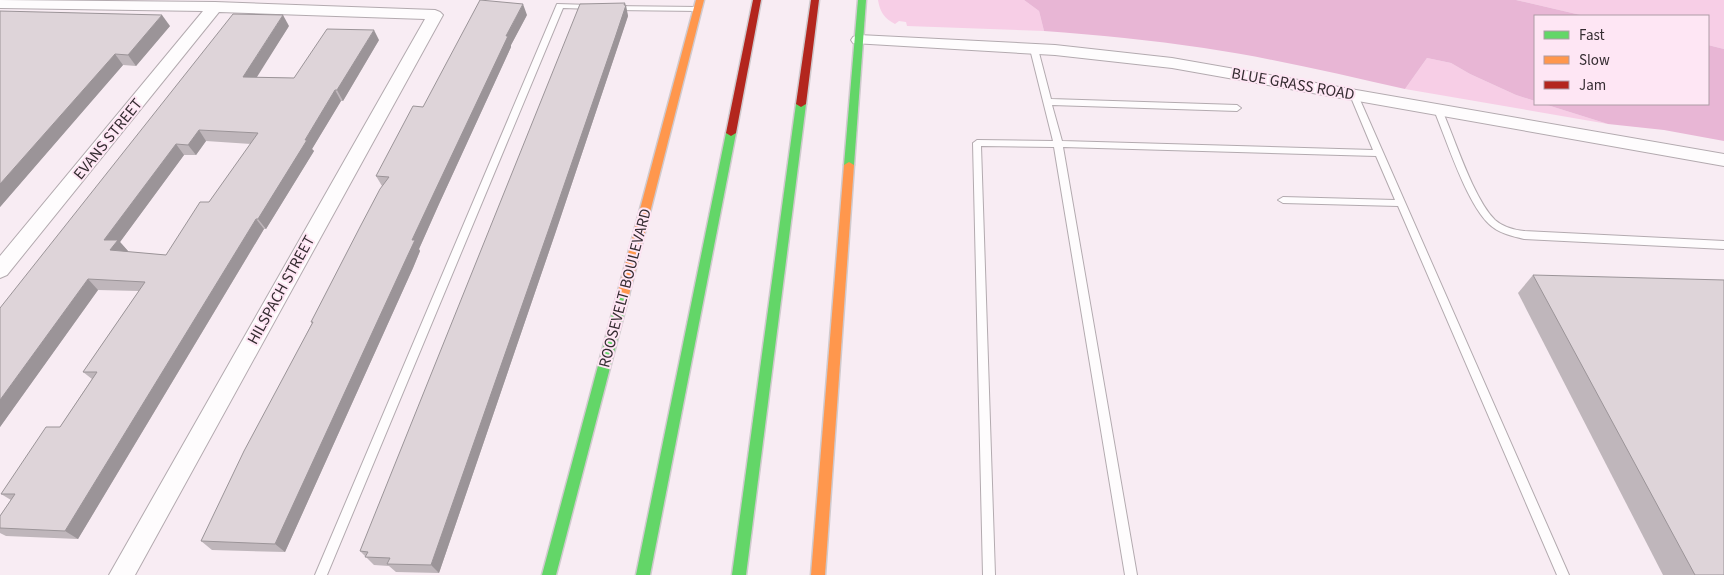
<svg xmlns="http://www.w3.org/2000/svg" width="1724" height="575" font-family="'Source Sans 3',sans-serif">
	<rect width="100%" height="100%" fill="#f8ecf3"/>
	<g fill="#f7cee6">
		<path d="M 878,0 L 1024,0 L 1039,11 L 1044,31 L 907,26 L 906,22 L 899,21 L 895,24 C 884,18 880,12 878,0 Z"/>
		<path d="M 1516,0 L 1724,0 L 1724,49 L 1708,45 L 1708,16 L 1585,16 Z"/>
		<path d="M 1427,58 L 1451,63 L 1470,74 L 1516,95 L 1535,101 L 1535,104 L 1544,104 L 1608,124 L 1405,89 Z"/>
	</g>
	<g fill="#e8b6d5">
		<path d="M 1024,0 L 1516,0 L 1585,16 L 1535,16 L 1535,101 L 1516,95 L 1470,74 L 1451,63 L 1427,58 L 1405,89 C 1339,74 1271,58 1204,48 C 1151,40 1098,35 1044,31 L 1039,11 Z"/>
		<path d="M 1708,45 L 1724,49 L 1724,141 L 1664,130 L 1608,124 L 1544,104 L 1708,104 Z"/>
	</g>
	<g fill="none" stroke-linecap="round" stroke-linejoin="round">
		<defs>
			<g id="lane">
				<path d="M 557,4 L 592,5 L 596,7 L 592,9 L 563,8 L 327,575 L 315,575 Z"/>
				<path d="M 611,6 L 698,7 L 702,9 L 698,11 L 614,10 L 610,8 Z"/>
				<path d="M 1031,47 L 1034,47 L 1038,49 L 1051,99 L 1237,105 L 1241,108 L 1237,111 L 1052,105 L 1062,141 L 1373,150 L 1350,95 L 1351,93 L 1357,93 L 1569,575 L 1557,575 L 1398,206 L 1283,203 L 1278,200 L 1283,197 L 1395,200 L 1376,156 L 1063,147 L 1137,575 L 1125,575 L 1054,147 L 981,146 L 995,575 L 983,575 L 973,143 L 977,140 L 1053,141 L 1030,49 Z"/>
				<path d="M 1438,107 L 1442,110 C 1455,139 1473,198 1495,220 C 1503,227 1514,230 1524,231 L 1724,241 L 1724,249 L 1524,239 C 1512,236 1498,233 1489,224 C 1466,202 1447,141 1434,110 Z"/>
			</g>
			<g id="street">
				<path d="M 0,0 L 215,2 L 435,10 L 440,12 L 443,15 L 135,575 L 109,575 L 425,19 L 219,12 L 7,275 L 0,278 L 0,256 L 203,11 L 0,8 Z"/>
				<path d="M 859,35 L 1055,45 L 1172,58 L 1724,154 L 1724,166 L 1172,68 L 1055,55 L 853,43 L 851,40 L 853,37 Z"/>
			</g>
			<g id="fast">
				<path d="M 858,0 L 866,0 L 854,165 L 849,168 L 844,165 Z"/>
				<path d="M 801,101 L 806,104 L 746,575 L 732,575 L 796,104 Z"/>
				<path d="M 731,130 L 736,133 L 650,575 L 636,575 L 726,133 Z"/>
				<path d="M 623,291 L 627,292 L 629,295 L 556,575 L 542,575 L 617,295 L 619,292 Z"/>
			</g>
			<g id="slow">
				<path d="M 696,0 L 704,0 L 629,295 L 627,298 L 619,298 L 617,295 Z"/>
				<path d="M 849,162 L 854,165 L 825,575 L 811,575 L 844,165 Z"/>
			</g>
			<g id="jam">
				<path d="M 753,0 L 761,0 L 736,133 L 731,136 L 726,133 Z"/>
				<path d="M 811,0 L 819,0 L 806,104 L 801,107 L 796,104 Z"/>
			</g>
		</defs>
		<use href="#lane" stroke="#b3aaaf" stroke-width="2"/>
		<use href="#street" stroke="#b3aaaf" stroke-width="2"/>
		<use href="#fast" stroke="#d0cace" stroke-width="3"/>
		<use href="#slow" stroke="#d0cace" stroke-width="3"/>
		<use href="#jam" stroke="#d0cace" stroke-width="3"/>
		<use href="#lane" fill="#fefcfd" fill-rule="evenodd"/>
		<use href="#street" fill="#fefcfd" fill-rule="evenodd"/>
		<use href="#fast" fill="#63d668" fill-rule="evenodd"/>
		<use href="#slow" fill="#ff974d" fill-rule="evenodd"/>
		<use href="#jam" fill="#b3261e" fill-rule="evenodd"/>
	</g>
	<g fill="#bfb6bb" fill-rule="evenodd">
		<path d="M 625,5 L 628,16 L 617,49 L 555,234 L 439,573 L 396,572 L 389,566 L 374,565 L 360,551 Z"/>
		<path d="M 0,11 L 170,26 L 136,66 L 123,65 L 0,207 Z"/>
		<path d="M 527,15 L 511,45 L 511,47 L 439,204 L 419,249 L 420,251 L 413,268 L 285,552 L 212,550 L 201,541 L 312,323 L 311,322 L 382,186 L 376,176 L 423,107 Z"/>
		<path d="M 289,26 L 256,77 L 294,78 L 379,40 L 343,101 L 341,101 L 312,149 L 314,151 L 266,229 L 264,229 L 78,539 L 6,536 L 0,533 L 0,516 L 11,500 L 1,494 L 60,427 L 92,379 L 83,372 L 139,291 L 98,290 L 0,427 L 0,308 ZM 206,141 L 251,144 L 209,202 L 166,255 L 127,252 L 128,251 L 120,242 L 184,155 L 196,155 Z"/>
		<path d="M 1533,275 L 1724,575 L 1663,575 L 1518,293 Z"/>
	</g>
	<g fill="#9b9498">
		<path d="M 625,3 L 625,7 L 626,5 L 628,16 L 617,49 L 555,234 L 439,573 L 431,565 Z"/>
		<path d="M 523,4 L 527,15 L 511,45 L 511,47 L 439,204 L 419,249 L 420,251 L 413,268 L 285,552 L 275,544 L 412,240 L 506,36 Z"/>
		<path d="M 162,15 L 170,26 L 136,66 L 128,55 Z"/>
		<path d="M 283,15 L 289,26 L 250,88 L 243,77 Z"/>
		<path d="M 374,30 L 379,40 L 343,101 L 337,90 Z"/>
		<path d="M 115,54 L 123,65 L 0,207 L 0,184 Z"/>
		<path d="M 335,90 L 341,101 L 312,149 L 314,151 L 266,229 L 258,219 Z"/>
		<path d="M 199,130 L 206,141 L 196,155 L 188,145 Z"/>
		<path d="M 176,144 L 184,155 L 120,242 L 128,251 L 120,261 L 110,250 L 104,240 Z"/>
		<path d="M 256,219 L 264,229 L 78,539 L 65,531 Z"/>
		<path d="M 88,279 L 98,290 L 0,427 L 0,400 Z"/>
	</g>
	<g fill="#ded4d9" stroke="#9b9498" fill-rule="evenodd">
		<path d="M 480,0 L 523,4 L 506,36 L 508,36 L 434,193 L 412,240 L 415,240 L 407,257 L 275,544 L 201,541 L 244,451 L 313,322 L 311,322 L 360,227 L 380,189 L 389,177 L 376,176 L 413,106 L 423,107 Z"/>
		<path d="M 625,3 L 624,5 L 626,5 L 615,38 L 551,223 L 431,565 L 387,564 L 390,558 L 365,557 L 368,552 L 360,551 L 580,4 Z"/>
		<path d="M 0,11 L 162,15 L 128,55 L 115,54 L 0,184 Z"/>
		<path d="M 233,14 L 283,15 L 243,77 L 294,78 L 327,29 L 374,30 L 337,90 L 335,90 L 305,140 L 307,140 L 258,219 L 256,219 L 65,531 L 0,528 L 0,516 L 15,494 L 1,494 L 46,427 L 60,427 L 97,372 L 83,372 L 145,282 L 88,279 L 0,400 L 0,308 ZM 199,130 L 258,133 L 209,202 L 200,202 L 166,255 L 110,250 L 118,240 L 104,240 L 176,144 L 188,145 Z"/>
		<path d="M 1533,275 L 1724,280 L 1724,575 L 1695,575 Z"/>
	</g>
	<g text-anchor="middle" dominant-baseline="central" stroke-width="4" stroke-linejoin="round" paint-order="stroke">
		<g font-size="16" fill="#352c31" stroke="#fee6f4">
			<text transform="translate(1293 84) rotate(10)">BLUE GRASS ROAD</text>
			<text transform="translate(108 139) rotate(-51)">EVANS STREET</text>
			<text transform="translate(625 288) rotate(-75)">ROOSEVELT BOULEVARD</text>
			<text transform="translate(281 290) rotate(-61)">HILSPACH STREET</text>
		</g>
	</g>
	<rect x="1534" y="15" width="175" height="90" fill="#fee6f4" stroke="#ae9ca6"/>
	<rect x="1544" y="31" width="25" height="8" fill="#63d668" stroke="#ae9ca6"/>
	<text x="1579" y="40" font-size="15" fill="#352c31">Fast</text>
	<rect x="1544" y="56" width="25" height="8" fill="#ff974d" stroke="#ae9ca6"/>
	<text x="1579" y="65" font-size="15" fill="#352c31">Slow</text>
	<rect x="1544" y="81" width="25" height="8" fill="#b3261e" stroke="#ae9ca6"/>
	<text x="1579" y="90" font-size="15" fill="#352c31">Jam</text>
</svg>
